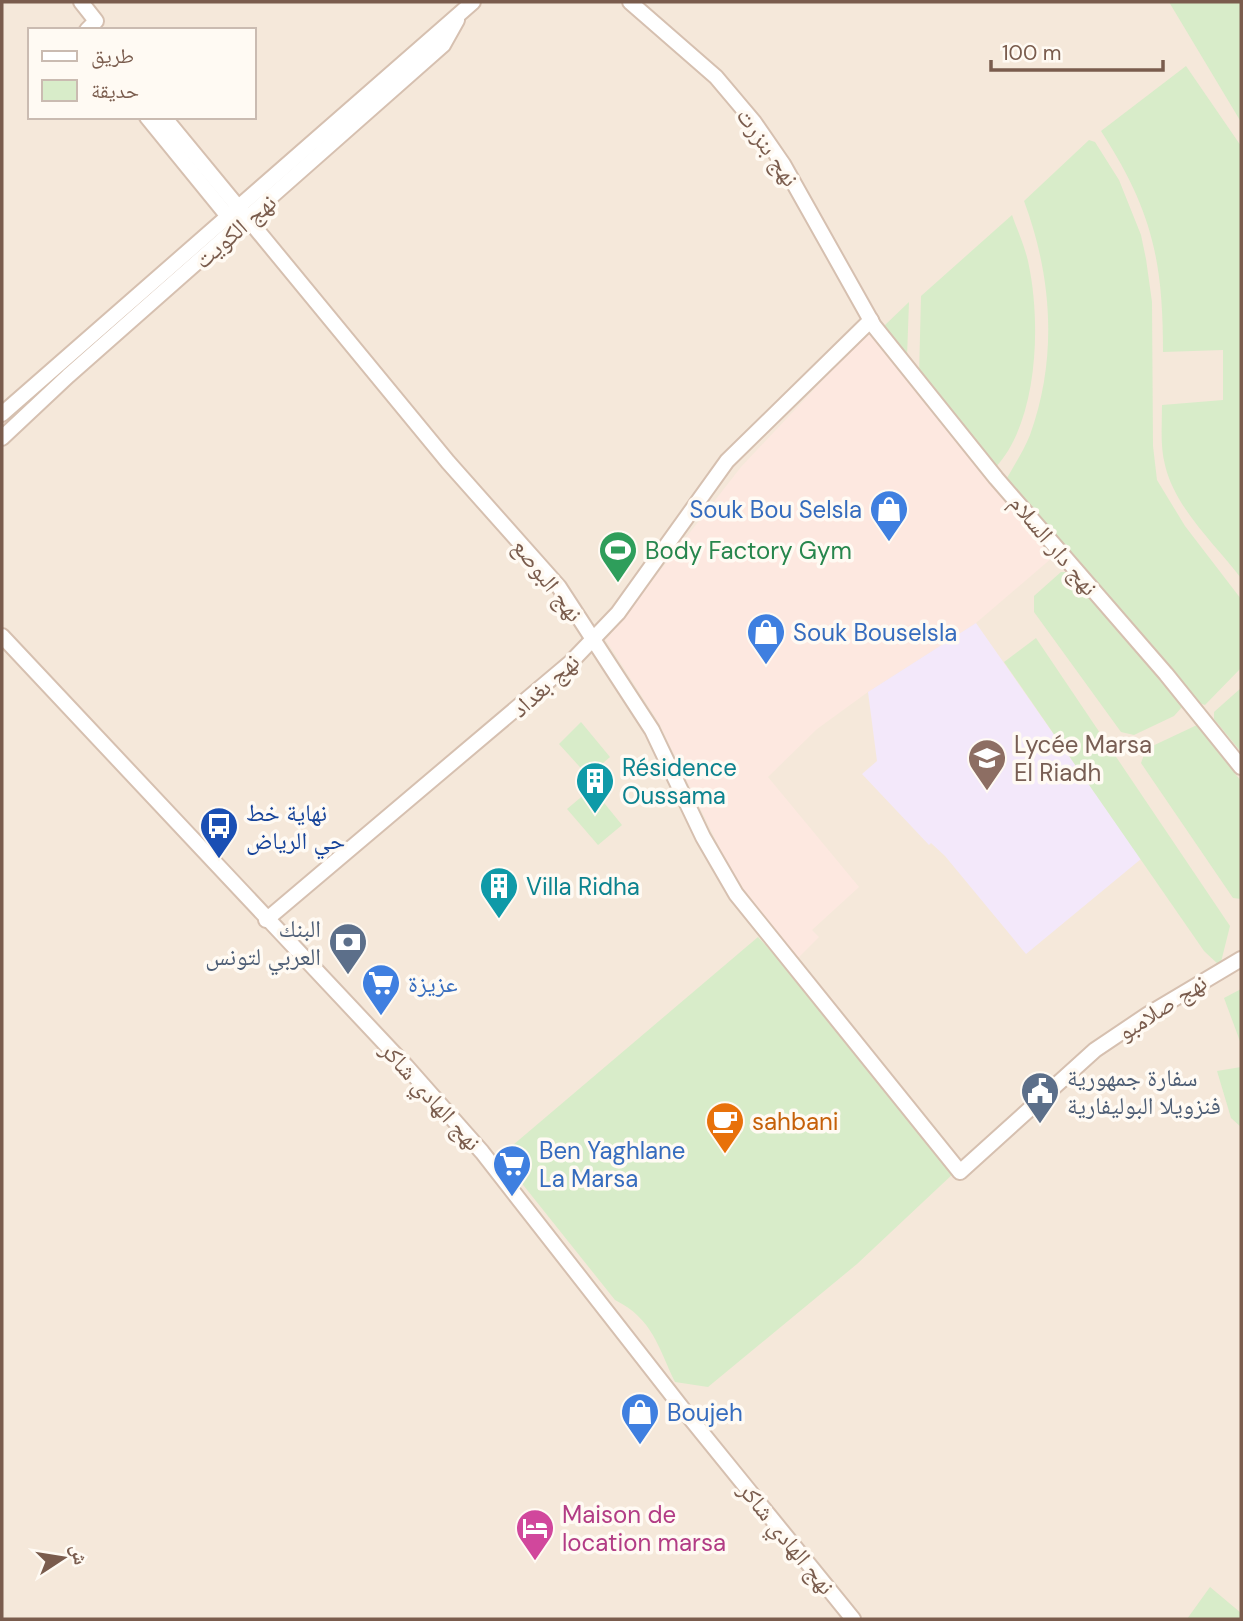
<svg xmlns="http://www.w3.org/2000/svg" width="1243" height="1621" font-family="'DM Sans','Noto Naskh Arabic',sans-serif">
	<rect width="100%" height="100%" fill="#fdf6ec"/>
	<path fill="#f5e8da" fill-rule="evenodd" d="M 2,2 L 1241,2 L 1241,1619 L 2,1619 ZM 30,30 L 254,30 L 254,117 L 30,117 Z"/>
	<path fill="#fde8e0" d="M 869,331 L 943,426 L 1053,557 L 976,623 L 868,692 L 817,729 L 768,777 L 859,887 L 812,930 L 819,937 L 798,958 L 739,888 L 659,723 L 606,640 L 741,467 Z"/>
	<path fill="#f3e8fa" d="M 976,623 L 1141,859 L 1026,954 L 945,856 L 931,843 L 929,845 L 862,774 L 877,761 L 868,692 Z"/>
	<g fill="#d8ecc9">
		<path d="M 1169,2 L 1241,2 L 1241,122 Z"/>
		<path d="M 1186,66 L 1241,146 L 1241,578 C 1215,544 1175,508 1165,465 C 1160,446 1162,425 1162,405 L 1223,400 L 1223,350 L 1163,352 C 1163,260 1152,210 1101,131 Z"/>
		<path d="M 1089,140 L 1095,142 L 1119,180 L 1141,235 L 1146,259 L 1152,302 L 1153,446 L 1157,480 L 1185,526 L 1241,599 L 1241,668 L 1205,705 L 1199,703 L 1007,478 C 1015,464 1024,450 1030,435 C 1058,358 1052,276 1024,201 Z"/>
		<path d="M 1012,215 C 1018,232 1026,249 1029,266 C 1041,325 1038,421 996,467 L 919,376 L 921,296 Z"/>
		<path d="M 909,302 L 907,357 L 884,326 Z"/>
		<path d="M 1061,572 L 1070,572 L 1182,707 L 1174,716 L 1134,735 L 1121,732 L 1034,612 L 1034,596 Z"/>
		<path d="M 1036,638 L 1230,926 L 1220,966 L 1204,951 L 1004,662 Z"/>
		<path d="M 1241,688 L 1241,752 L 1214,719 L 1214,712 Z"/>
		<path d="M 581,722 L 610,757 L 588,776 L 559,744 Z"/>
		<path d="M 1197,725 L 1241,781 L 1241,899 L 1233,898 L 1141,763 L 1146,749 Z"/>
		<path d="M 592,788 L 622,825 L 598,845 L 567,809 Z"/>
		<path d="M 758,937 L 817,1001 L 955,1172 L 857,1264 L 708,1387 L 675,1382 C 658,1347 653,1319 615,1300 L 500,1156 Z"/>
		<path d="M 1241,989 L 1241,1044 L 1224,998 Z"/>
		<path d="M 1241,1067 L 1241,1127 L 1231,1118 L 1217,1071 Z"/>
		<path d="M 1210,1587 L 1241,1613 L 1241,1619 L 1187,1619 Z"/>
	</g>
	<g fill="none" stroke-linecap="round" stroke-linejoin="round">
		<defs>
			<g id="secondary">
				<path d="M 81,2 L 96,21 L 87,30"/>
				<path d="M 630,2 L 716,77 L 754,122 L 783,164 L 874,326 L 996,478 L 1166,674 L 1241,767"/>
				<path d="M 147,117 L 235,225"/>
				<path d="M 164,117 L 448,462 L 559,587 L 652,730 L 703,837 L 736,894 L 960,1172 L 1095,1050 L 1147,1015 L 1241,959"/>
				<path d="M 2,414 L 473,2"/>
				<path d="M 2,438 L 68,376 L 443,45 L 457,20"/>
				<path d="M 2,636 L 406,1066 L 482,1152 L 686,1413 L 853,1619"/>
				<path d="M 266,920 L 571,662 L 618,613 L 727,461 L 871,320"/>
			</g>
		</defs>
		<use href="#secondary" stroke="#d6c0b0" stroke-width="18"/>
		<use href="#secondary" stroke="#fff" stroke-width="14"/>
	</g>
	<defs>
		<symbol id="shop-pin" viewBox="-11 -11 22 30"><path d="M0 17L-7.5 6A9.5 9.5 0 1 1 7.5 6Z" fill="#3f7fe0" stroke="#fffaf3"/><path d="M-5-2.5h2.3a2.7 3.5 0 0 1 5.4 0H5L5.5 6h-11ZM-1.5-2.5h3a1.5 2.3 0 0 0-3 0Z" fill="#fff"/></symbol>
		<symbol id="stadium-pin" viewBox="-11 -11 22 30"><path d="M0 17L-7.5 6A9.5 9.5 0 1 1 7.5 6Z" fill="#2e9e5b" stroke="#fffaf3"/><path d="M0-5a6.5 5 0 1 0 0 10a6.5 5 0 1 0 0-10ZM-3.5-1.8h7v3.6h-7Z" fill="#fff"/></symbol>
		<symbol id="university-pin" viewBox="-11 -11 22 30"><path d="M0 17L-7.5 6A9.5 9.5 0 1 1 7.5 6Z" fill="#8d6e63" stroke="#fffaf3"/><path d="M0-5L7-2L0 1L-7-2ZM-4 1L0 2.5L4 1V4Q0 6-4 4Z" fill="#fff"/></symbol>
		<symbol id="building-pin" viewBox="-11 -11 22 30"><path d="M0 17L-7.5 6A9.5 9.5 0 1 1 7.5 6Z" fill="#0f9aa8" stroke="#fffaf3"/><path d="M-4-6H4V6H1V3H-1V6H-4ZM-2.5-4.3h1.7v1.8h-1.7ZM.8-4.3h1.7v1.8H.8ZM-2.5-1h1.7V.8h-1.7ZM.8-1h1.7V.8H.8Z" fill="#fff"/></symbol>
		<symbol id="bus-pin" viewBox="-11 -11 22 30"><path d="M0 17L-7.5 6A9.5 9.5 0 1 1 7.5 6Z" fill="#1a4fb4" stroke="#fffaf3"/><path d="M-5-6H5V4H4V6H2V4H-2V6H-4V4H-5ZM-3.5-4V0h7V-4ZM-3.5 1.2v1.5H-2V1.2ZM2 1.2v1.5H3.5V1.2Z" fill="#fff"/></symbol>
		<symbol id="bank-pin" viewBox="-11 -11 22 30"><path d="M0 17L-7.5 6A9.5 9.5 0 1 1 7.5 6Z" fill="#5c6f8a" stroke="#fffaf3"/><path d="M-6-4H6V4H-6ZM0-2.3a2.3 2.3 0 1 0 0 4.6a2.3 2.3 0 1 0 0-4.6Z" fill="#fff"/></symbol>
		<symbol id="supermarket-pin" viewBox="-11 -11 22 30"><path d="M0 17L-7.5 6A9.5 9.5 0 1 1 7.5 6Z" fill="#3f7fe0" stroke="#fffaf3"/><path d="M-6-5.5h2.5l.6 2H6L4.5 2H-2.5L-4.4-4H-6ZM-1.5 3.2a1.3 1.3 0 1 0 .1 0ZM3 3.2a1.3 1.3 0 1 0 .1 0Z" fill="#fff"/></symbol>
		<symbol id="civic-pin" viewBox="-11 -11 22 30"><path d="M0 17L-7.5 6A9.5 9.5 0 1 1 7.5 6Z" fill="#5c6f8a" stroke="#fffaf3"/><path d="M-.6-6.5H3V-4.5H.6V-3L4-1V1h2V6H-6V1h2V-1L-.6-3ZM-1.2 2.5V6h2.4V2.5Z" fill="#fff"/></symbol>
		<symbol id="cafe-pin" viewBox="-11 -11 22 30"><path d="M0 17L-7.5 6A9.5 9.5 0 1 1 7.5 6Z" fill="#e8710a" stroke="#fffaf3"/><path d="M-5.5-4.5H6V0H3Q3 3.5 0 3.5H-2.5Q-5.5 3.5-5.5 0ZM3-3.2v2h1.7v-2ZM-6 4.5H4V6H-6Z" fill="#fff"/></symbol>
		<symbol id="hotel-pin" viewBox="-11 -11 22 30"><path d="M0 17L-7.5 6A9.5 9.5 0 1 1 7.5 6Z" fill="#d1479c" stroke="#fffaf3"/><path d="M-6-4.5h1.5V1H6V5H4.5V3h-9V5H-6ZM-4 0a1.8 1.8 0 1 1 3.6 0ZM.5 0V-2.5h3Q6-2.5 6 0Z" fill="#fff"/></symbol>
	</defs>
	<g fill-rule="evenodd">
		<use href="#shop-pin" x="867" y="487" width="44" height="60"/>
		<use href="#stadium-pin" x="596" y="528" width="44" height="60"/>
		<use href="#shop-pin" x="744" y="610" width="44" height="60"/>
		<use href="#university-pin" x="965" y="736" width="44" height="60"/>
		<use href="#building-pin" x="573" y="759" width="44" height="60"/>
		<use href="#bus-pin" x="197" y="804" width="44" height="60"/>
		<use href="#building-pin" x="477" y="864" width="44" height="60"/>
		<use href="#bank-pin" x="326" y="920" width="44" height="60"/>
		<use href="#supermarket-pin" x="359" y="961" width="44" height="60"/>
		<use href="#civic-pin" x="1018" y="1069" width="44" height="60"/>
		<use href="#cafe-pin" x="703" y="1099" width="44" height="60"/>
		<use href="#supermarket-pin" x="490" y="1142" width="44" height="60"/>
		<use href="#shop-pin" x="618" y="1390" width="44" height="60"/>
		<use href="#hotel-pin" x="513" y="1506" width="44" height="60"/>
	</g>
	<g text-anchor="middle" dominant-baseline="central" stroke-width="7" stroke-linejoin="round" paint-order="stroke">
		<g font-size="24" fill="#7a5c4d" stroke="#fffaf3">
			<text transform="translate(768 147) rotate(55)">نهج بنزرت</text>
			<text transform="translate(235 231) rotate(-41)">نهج الكويت</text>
			<text transform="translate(1054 545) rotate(50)">نهج دار السلام</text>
			<text transform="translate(548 580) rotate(52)">نهج البوصع</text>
			<text transform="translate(545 685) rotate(-42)">نهج بغداد</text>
			<text transform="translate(1162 1007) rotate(-33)">نهج صلامبو</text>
			<text transform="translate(431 1096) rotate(48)">نهج الهادي شاكر</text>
			<text transform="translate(787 1538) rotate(51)">نهج الهادي شاكر</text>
		</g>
		<g font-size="24" fill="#366cbe" stroke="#fffaf3" text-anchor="start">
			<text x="862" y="509" text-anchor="end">Souk Bou Selsla</text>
			<text x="793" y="632">Souk Bouselsla</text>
			<text x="408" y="983">عزيزة</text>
			<text x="539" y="1150">Ben Yaghlane<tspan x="539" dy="28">La Marsa</tspan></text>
			<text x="667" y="1412">Boujeh</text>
		</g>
		<g font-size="24" fill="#27864d" stroke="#fffaf3" text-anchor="start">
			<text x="645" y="550">Body Factory Gym</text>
		</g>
		<g font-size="24" fill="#785e54" stroke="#fffaf3" text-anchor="start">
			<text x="1014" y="744">Lycée Marsa<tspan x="1014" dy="28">El Riadh</tspan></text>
		</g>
		<g font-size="24" fill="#0d838f" stroke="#fffaf3" text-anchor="start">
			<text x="622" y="767">Résidence<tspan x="622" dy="28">Oussama</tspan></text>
			<text x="526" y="886">Villa Ridha</text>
		</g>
		<g font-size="24" fill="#164399" stroke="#fffaf3" text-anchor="start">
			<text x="246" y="812">نهاية خط<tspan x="246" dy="28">حي الرياض</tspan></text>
		</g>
		<g font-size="24" fill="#4e5e75" stroke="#fffaf3" text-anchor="end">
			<text x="321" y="928">البنك<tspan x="321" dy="28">العربي لتونس</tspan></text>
			<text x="1067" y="1077" text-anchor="start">سفارة جمهورية<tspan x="1067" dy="28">فنزويلا البوليفارية</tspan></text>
		</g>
		<g font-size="24" fill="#c56008" stroke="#fffaf3" text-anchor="start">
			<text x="752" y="1121">sahbani</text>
		</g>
		<g font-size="24" fill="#b23c85" stroke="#fffaf3" text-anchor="start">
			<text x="562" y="1514">Maison de<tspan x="562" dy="28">location marsa</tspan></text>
		</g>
	</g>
	<rect width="1243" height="1621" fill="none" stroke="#7a5c4d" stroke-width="7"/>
	<rect x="28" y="28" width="228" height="91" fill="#fffaf3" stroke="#cabbb1" stroke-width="2"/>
	<rect x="42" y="51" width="35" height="10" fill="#ffffff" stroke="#cabbb1" stroke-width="2"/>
	<text x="91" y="63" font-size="21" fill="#7a5c4d">طريق</text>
	<rect x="42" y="80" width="35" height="21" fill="#d8ecc9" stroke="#cabbb1" stroke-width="2"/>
	<text x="91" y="98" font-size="21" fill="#7a5c4d">حديقة</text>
	<g transform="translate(63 1558) rotate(78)" stroke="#fffaf3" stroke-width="5" paint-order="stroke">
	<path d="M0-5L12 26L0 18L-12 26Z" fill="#7a5c4d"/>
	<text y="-10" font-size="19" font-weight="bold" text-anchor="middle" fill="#7a5c4d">ش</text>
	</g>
	<path d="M991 60v10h172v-10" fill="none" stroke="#7a5c4d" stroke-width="3.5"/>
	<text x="1002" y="60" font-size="21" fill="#7a5c4d" stroke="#fffaf3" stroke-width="5" paint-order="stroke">100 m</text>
</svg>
